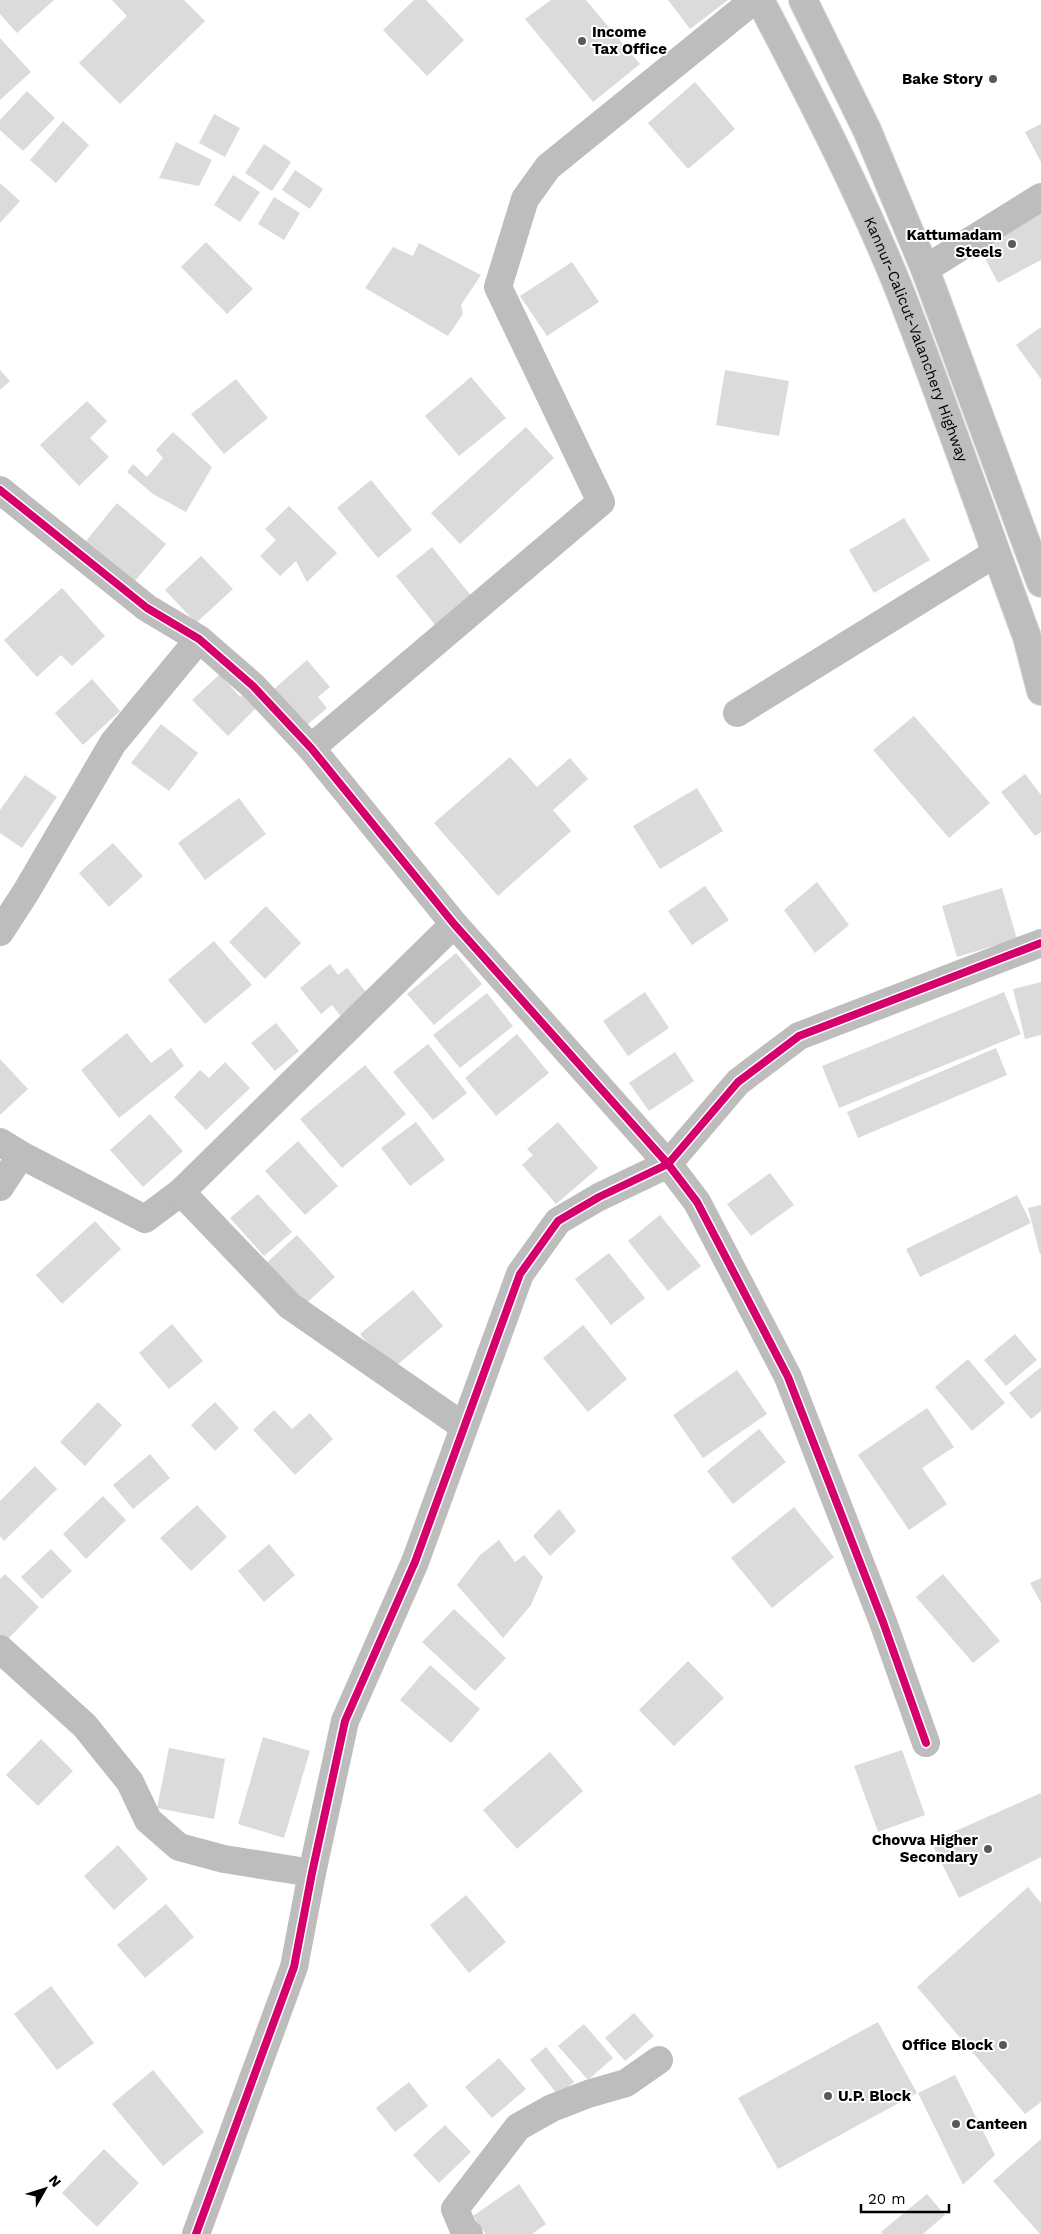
<svg xmlns="http://www.w3.org/2000/svg" width="1041" height="2234" font-family="'Work Sans',sans-serif">
	<rect width="100%" height="100%" fill="#fff"/>
	<g fill="#dbdbdb">
		<path d="M 0,0 L 54,0 L 17,33 L 0,14 Z"/>
		<path d="M 112,0 L 184,0 L 205,21 L 120,104 L 79,63 L 127,16 Z"/>
		<path d="M 414,0 L 426,0 L 464,40 L 427,76 L 383,30 Z"/>
		<path d="M 551,0 L 586,0 L 640,64 L 593,102 L 525,19 Z"/>
		<path d="M 668,0 L 728,0 L 690,29 Z"/>
		<path d="M 0,38 L 31,72 L 0,100 Z"/>
		<path d="M 695,82 L 735,129 L 688,169 L 648,123 Z"/>
		<path d="M 27,91 L 55,118 L 23,151 L 0,130 L 0,120 Z"/>
		<path d="M 214,114 L 240,128 L 225,157 L 199,143 Z"/>
		<path d="M 63,121 L 89,145 L 56,183 L 30,160 Z"/>
		<path d="M 1041,124 L 1041,162 L 1025,132 Z"/>
		<path d="M 176,142 L 212,160 L 199,186 L 159,178 Z"/>
		<path d="M 264,144 L 291,162 L 272,191 L 245,173 Z"/>
		<path d="M 295,170 L 323,189 L 310,209 L 282,190 Z"/>
		<path d="M 233,175 L 260,192 L 240,222 L 214,205 Z"/>
		<path d="M 0,183 L 20,201 L 0,223 Z"/>
		<path d="M 274,197 L 300,213 L 284,240 L 258,224 Z"/>
		<path d="M 1041,208 L 1041,260 L 998,283 L 979,247 Z"/>
		<path d="M 206,242 L 253,289 L 227,314 L 181,267 Z"/>
		<path d="M 419,243 L 481,275 L 461,305 L 463,314 L 448,336 L 365,288 L 393,247 L 413,256 Z"/>
		<path d="M 572,262 L 599,302 L 547,336 L 520,296 Z"/>
		<path d="M 1041,327 L 1041,379 L 1016,345 Z"/>
		<path d="M 0,370 L 10,381 L 0,390 Z"/>
		<path d="M 725,370 L 789,381 L 779,436 L 716,425 Z"/>
		<path d="M 471,377 L 506,418 L 459,456 L 425,416 Z"/>
		<path d="M 236,379 L 268,418 L 224,454 L 191,414 Z"/>
		<path d="M 87,401 L 107,421 L 90,438 L 109,457 L 79,486 L 40,445 Z"/>
		<path d="M 526,427 L 554,458 L 460,544 L 431,513 Z"/>
		<path d="M 173,432 L 212,467 L 186,512 L 153,494 L 127,472 L 133,464 L 147,477 L 163,458 L 156,450 Z"/>
		<path d="M 371,480 L 412,530 L 378,558 L 337,508 Z"/>
		<path d="M 117,503 L 166,544 L 135,581 L 86,541 Z"/>
		<path d="M 289,506 L 337,553 L 307,582 L 296,561 L 280,576 L 260,556 L 276,540 L 265,529 Z"/>
		<path d="M 904,518 L 930,560 L 874,593 L 849,550 Z"/>
		<path d="M 432,547 L 472,597 L 436,626 L 396,576 Z"/>
		<path d="M 201,556 L 233,589 L 196,623 L 165,590 Z"/>
		<path d="M 62,588 L 105,636 L 72,666 L 61,655 L 37,677 L 4,640 Z"/>
		<path d="M 307,660 L 330,687 L 318,697 L 327,708 L 306,726 L 274,689 Z"/>
		<path d="M 220,674 L 240,697 L 246,692 L 259,705 L 228,736 L 192,700 Z"/>
		<path d="M 92,679 L 120,711 L 83,745 L 55,713 Z"/>
		<path d="M 914,716 L 990,803 L 949,838 L 873,750 Z"/>
		<path d="M 161,724 L 198,753 L 169,791 L 131,763 Z"/>
		<path d="M 510,757 L 537,787 L 570,758 L 588,779 L 553,810 L 571,831 L 498,896 L 434,823 Z"/>
		<path d="M 1025,774 L 1041,795 L 1041,832 L 1035,836 L 1001,792 Z"/>
		<path d="M 25,775 L 57,797 L 22,848 L 0,833 L 0,810 Z"/>
		<path d="M 697,788 L 723,831 L 660,869 L 633,826 Z"/>
		<path d="M 239,798 L 266,834 L 205,880 L 178,843 Z"/>
		<path d="M 113,843 L 143,876 L 109,907 L 79,873 Z"/>
		<path d="M 817,882 L 849,925 L 815,953 L 784,910 Z"/>
		<path d="M 705,886 L 729,920 L 692,945 L 668,911 Z"/>
		<path d="M 1002,888 L 1017,939 L 957,957 L 942,906 Z"/>
		<path d="M 266,906 L 301,943 L 265,979 L 229,942 Z"/>
		<path d="M 214,941 L 252,985 L 205,1024 L 168,980 Z"/>
		<path d="M 456,953 L 482,984 L 434,1025 L 407,994 Z"/>
		<path d="M 330,964 L 338,975 L 347,968 L 369,996 L 342,1018 L 332,1005 L 321,1014 L 300,988 Z"/>
		<path d="M 1041,982 L 1041,1035 L 1025,1039 L 1013,989 Z"/>
		<path d="M 645,992 L 669,1028 L 628,1056 L 603,1021 Z"/>
		<path d="M 1004,992 L 1021,1034 L 839,1108 L 822,1066 Z"/>
		<path d="M 487,993 L 513,1026 L 460,1068 L 433,1035 Z"/>
		<path d="M 276,1023 L 299,1051 L 275,1071 L 251,1043 Z"/>
		<path d="M 127,1033 L 151,1063 L 171,1048 L 184,1066 L 119,1118 L 81,1070 Z"/>
		<path d="M 517,1034 L 549,1073 L 496,1116 L 465,1078 Z"/>
		<path d="M 428,1044 L 467,1093 L 433,1120 L 393,1072 Z"/>
		<path d="M 996,1048 L 1007,1075 L 858,1138 L 847,1112 Z"/>
		<path d="M 675,1052 L 694,1081 L 649,1111 L 629,1083 Z"/>
		<path d="M 0,1059 L 28,1089 L 0,1115 Z"/>
		<path d="M 225,1062 L 250,1088 L 206,1130 L 174,1097 L 200,1070 L 209,1078 Z"/>
		<path d="M 365,1065 L 406,1114 L 342,1168 L 300,1119 Z"/>
		<path d="M 150,1114 L 183,1151 L 143,1187 L 110,1150 Z"/>
		<path d="M 416,1122 L 445,1160 L 410,1186 L 381,1148 Z"/>
		<path d="M 558,1122 L 598,1168 L 556,1204 L 522,1165 L 533,1155 L 527,1149 Z"/>
		<path d="M 298,1141 L 338,1186 L 305,1215 L 265,1171 Z"/>
		<path d="M 770,1173 L 794,1205 L 751,1236 L 727,1204 Z"/>
		<path d="M 258,1194 L 292,1232 L 264,1256 L 230,1218 Z"/>
		<path d="M 1017,1195 L 1031,1223 L 920,1277 L 906,1249 Z"/>
		<path d="M 1041,1205 L 1041,1254 L 1040,1254 L 1028,1208 Z"/>
		<path d="M 660,1215 L 701,1266 L 668,1291 L 628,1241 Z"/>
		<path d="M 95,1221 L 121,1249 L 62,1304 L 36,1275 Z"/>
		<path d="M 297,1235 L 335,1277 L 301,1308 L 263,1266 Z"/>
		<path d="M 609,1253 L 645,1298 L 611,1325 L 575,1279 Z"/>
		<path d="M 413,1290 L 443,1326 L 390,1371 L 360,1334 Z"/>
		<path d="M 172,1324 L 203,1361 L 169,1389 L 139,1353 Z"/>
		<path d="M 583,1325 L 627,1379 L 588,1412 L 543,1358 Z"/>
		<path d="M 1015,1334 L 1037,1360 L 1006,1386 L 984,1360 Z"/>
		<path d="M 968,1359 L 1005,1403 L 972,1431 L 935,1387 Z"/>
		<path d="M 1041,1367 L 1041,1411 L 1031,1419 L 1009,1393 Z"/>
		<path d="M 737,1370 L 767,1414 L 703,1458 L 673,1415 Z"/>
		<path d="M 98,1402 L 122,1425 L 85,1466 L 60,1442 Z"/>
		<path d="M 215,1402 L 239,1428 L 215,1451 L 191,1425 Z"/>
		<path d="M 927,1408 L 954,1447 L 922,1468 L 947,1504 L 909,1530 L 858,1455 Z"/>
		<path d="M 274,1410 L 292,1429 L 310,1413 L 333,1439 L 295,1475 L 253,1430 Z"/>
		<path d="M 759,1429 L 786,1462 L 733,1504 L 707,1471 Z"/>
		<path d="M 150,1454 L 170,1478 L 133,1509 L 113,1485 Z"/>
		<path d="M 35,1466 L 57,1489 L 4,1541 L 0,1536 L 0,1501 Z"/>
		<path d="M 103,1496 L 126,1520 L 86,1559 L 63,1534 Z"/>
		<path d="M 197,1505 L 227,1537 L 191,1571 L 160,1538 Z"/>
		<path d="M 794,1507 L 834,1557 L 772,1608 L 731,1558 Z"/>
		<path d="M 559,1509 L 576,1531 L 550,1556 L 533,1536 Z"/>
		<path d="M 499,1540 L 515,1562 L 524,1555 L 543,1577 L 531,1605 L 503,1638 L 457,1585 L 480,1555 Z"/>
		<path d="M 269,1544 L 295,1575 L 264,1602 L 238,1571 Z"/>
		<path d="M 51,1549 L 72,1571 L 42,1599 L 21,1577 Z"/>
		<path d="M 5,1574 L 39,1607 L 6,1641 L 0,1635 L 0,1579 Z"/>
		<path d="M 943,1574 L 1000,1641 L 973,1663 L 916,1597 Z"/>
		<path d="M 1041,1578 L 1041,1603 L 1030,1583 Z"/>
		<path d="M 454,1609 L 506,1658 L 475,1691 L 422,1642 Z"/>
		<path d="M 688,1661 L 724,1698 L 674,1746 L 639,1710 Z"/>
		<path d="M 430,1665 L 480,1709 L 451,1743 L 400,1700 Z"/>
		<path d="M 263,1737 L 310,1751 L 284,1838 L 238,1824 Z"/>
		<path d="M 41,1739 L 73,1771 L 38,1806 L 6,1775 Z"/>
		<path d="M 169,1748 L 225,1759 L 214,1819 L 157,1808 Z"/>
		<path d="M 902,1750 L 925,1815 L 878,1832 L 854,1766 Z"/>
		<path d="M 550,1752 L 583,1791 L 517,1849 L 483,1810 Z"/>
		<path d="M 1041,1793 L 1041,1857 L 959,1898 L 931,1842 Z"/>
		<path d="M 118,1845 L 148,1879 L 114,1910 L 84,1876 Z"/>
		<path d="M 1028,1887 L 1041,1903 L 1041,2102 L 1025,2114 L 917,1987 Z"/>
		<path d="M 466,1895 L 506,1942 L 469,1973 L 430,1925 Z"/>
		<path d="M 166,1904 L 194,1937 L 145,1978 L 117,1945 Z"/>
		<path d="M 51,1986 L 94,2043 L 57,2070 L 14,2014 Z"/>
		<path d="M 634,2013 L 654,2036 L 625,2061 L 605,2038 Z"/>
		<path d="M 878,2022 L 917,2093 L 778,2169 L 738,2098 Z"/>
		<path d="M 584,2024 L 613,2058 L 588,2080 L 558,2046 Z"/>
		<path d="M 546,2047 L 574,2082 L 558,2095 L 530,2060 Z"/>
		<path d="M 499,2058 L 526,2089 L 492,2118 L 465,2087 Z"/>
		<path d="M 153,2070 L 204,2132 L 163,2166 L 112,2104 Z"/>
		<path d="M 955,2075 L 995,2155 L 963,2185 L 918,2093 Z"/>
		<path d="M 409,2082 L 428,2106 L 395,2132 L 376,2108 Z"/>
		<path d="M 445,2125 L 471,2152 L 439,2183 L 413,2155 Z"/>
		<path d="M 1041,2139 L 1041,2234 L 1040,2234 L 993,2181 Z"/>
		<path d="M 104,2149 L 139,2183 L 97,2227 L 62,2193 Z"/>
		<path d="M 519,2184 L 546,2224 L 532,2234 L 486,2234 L 473,2216 Z"/>
		<path d="M 927,2194 L 945,2215 L 923,2234 L 883,2234 L 881,2232 Z"/>
	</g>
	<g fill="none" stroke-linecap="round" stroke-linejoin="round">
		<defs>
			<g id="highway">
				<path id="s1" d="M 760,0 C 809,94 859,190 899,289 C 944,404 984,521 1027,637 L 1041,691"/>
				<path d="M 803,0 L 867,130 L 925,269 L 1041,583"/>
			</g>
		</defs>
		<use href="#highway" stroke="#dbdbdb" stroke-width="30"/>
		<g stroke="#bdbdbd" stroke-width="28">
			<path d="M 925,269 L 1041,197"/>
			<path d="M 0,490 L 147,608 L 199,639 L 253,686 L 311,748 L 454,924 L 668,1164 L 697,1202 L 788,1377 L 883,1622 L 926,1743"/>
			<path d="M 737,713 L 996,553"/>
			<path d="M 311,748 L 601,502 L 498,287 L 525,199 L 548,167 L 754,0"/>
			<path d="M 0,932 L 26,892 L 113,743 L 199,639"/>
			<path d="M 0,1142 L 21,1155 L 145,1219 L 181,1192 L 290,1306 L 463,1426"/>
			<path d="M 0,1187 L 21,1155"/>
			<path d="M 181,1192 L 454,924"/>
			<path d="M 0,1649 L 85,1726 L 130,1782 L 148,1820 L 179,1847 L 224,1859 L 312,1873"/>
			<path d="M 196,2234 L 294,1967 L 312,1873 L 345,1721 L 415,1562 L 520,1274 L 558,1221 L 599,1197 L 668,1164 L 738,1082 L 799,1036 L 1041,943"/>
			<path d="M 469,2234 L 463,2228 L 455,2209 L 518,2127 L 552,2108 L 588,2094 L 626,2083 L 659,2060"/>
		</g>
		<use href="#highway" stroke="#bdbdbd" stroke-width="28"/>
		<defs>
			<g id="cycleway">
				<path d="M 0,490 L 147,608 L 199,639 L 253,686 L 311,748 L 454,924 L 668,1164 L 697,1202 L 788,1377 L 883,1622 L 926,1743"/>
				<path d="M 196,2234 L 294,1967 L 312,1873 L 345,1721 L 415,1562 L 520,1274 L 558,1221 L 599,1197 L 668,1164 L 738,1082 L 799,1036 L 1041,943"/>
			</g>
		</defs>
		<use href="#cycleway" stroke="#fff" stroke-width="11"/>
		<use href="#cycleway" stroke="#d6006c" stroke-width="8"/>
	</g>
	<g fill="#595959" stroke="#fff" stroke-width="2">
		<circle cx="582" cy="41" r="5"/>
		<circle cx="993" cy="79" r="5"/>
		<circle cx="1012" cy="244" r="5"/>
		<circle cx="988" cy="1849" r="5"/>
		<circle cx="1003" cy="2045" r="5"/>
		<circle cx="828" cy="2096" r="5"/>
		<circle cx="956" cy="2124" r="5"/>
	</g>
	<g text-anchor="middle" dominant-baseline="central" stroke-width="4" stroke-linejoin="round" paint-order="stroke">
		<g font-size="15" font-weight="bold" fill="#000" stroke="#fff" text-anchor="end">
			<text x="592" y="32" text-anchor="start">Income<tspan x="592" dy="17">Tax Office</tspan></text>
			<text x="983" y="79">Bake Story</text>
			<text x="1002" y="235">Kattumadam<tspan x="1002" dy="17">Steels</tspan></text>
			<text x="978" y="1840">Chovva Higher<tspan x="978" dy="17">Secondary</tspan></text>
			<text x="993" y="2045">Office Block</text>
			<text x="838" y="2096" text-anchor="start">U.P. Block</text>
			<text x="966" y="2124" text-anchor="start">Canteen</text>
		</g>
		<g font-size="15" fill="#000" stroke="#fff">
			<text stroke="none"><textPath href="#s1" startOffset="374">Kannur-Calicut-Valanchery Highway</textPath></text>
		</g>
	</g>
	<g transform="translate(45 2189) rotate(51)" stroke="#ffffff" stroke-width="4" paint-order="stroke">
	<path d="M0-4L9 19L0 12L-9 19Z" fill="#000000"/>
	<text y="-8" font-size="14" font-weight="bold" text-anchor="middle" fill="#000000">N</text>
	</g>
	<path d="M861 2204v8h88v-8" fill="none" stroke="#000000" stroke-width="2.5"/>
	<text x="868" y="2204" font-size="15" fill="#000000" stroke="#ffffff" stroke-width="4" paint-order="stroke">20 m</text>
</svg>
